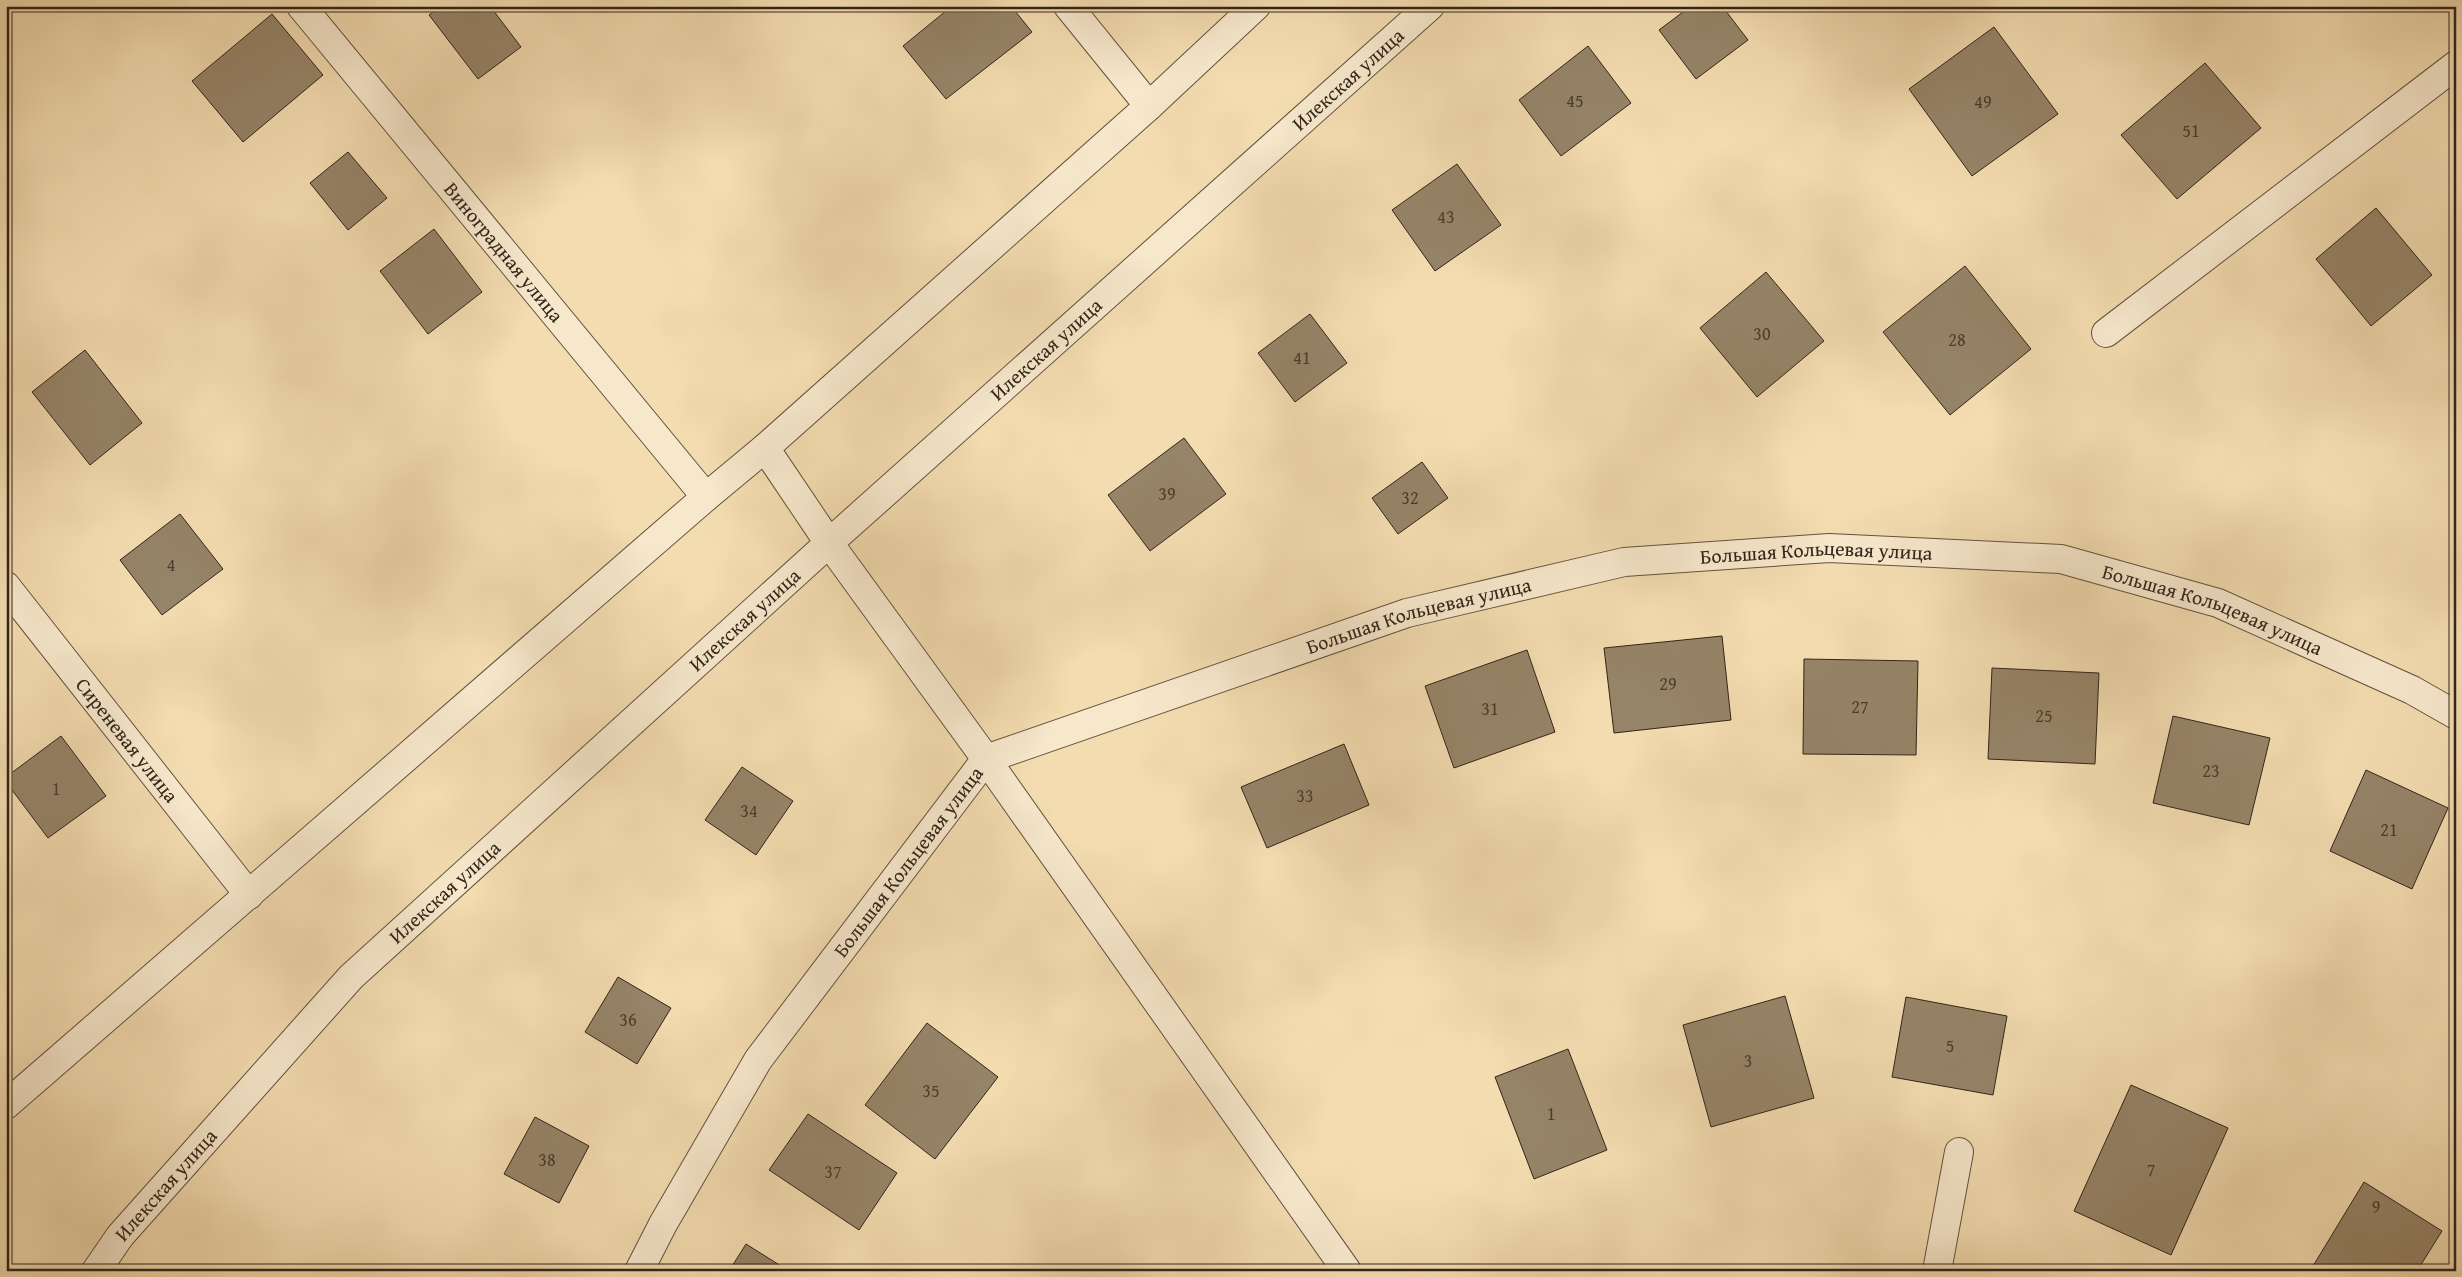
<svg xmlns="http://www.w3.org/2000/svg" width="2462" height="1277" font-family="'Gentium Book Plus',serif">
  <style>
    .building { fill: #968468; stroke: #322419 }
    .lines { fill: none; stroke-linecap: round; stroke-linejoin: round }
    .minor-casing { stroke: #62523f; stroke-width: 30 }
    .minor { stroke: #f7e8cc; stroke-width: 28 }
    .labels { text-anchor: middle; stroke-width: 4; stroke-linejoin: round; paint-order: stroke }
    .number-label { font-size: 18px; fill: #4b3c2d }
    .street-label { font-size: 20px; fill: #322419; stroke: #f7e8cc }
  </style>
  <rect width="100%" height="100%" fill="#f3dcb0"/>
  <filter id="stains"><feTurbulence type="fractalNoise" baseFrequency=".004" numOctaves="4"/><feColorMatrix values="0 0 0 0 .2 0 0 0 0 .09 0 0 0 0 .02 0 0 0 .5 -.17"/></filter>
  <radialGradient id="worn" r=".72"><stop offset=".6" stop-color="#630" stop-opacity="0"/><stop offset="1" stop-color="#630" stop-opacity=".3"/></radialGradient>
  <path class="building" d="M 441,6 L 490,6 L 521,47 L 478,79 L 429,15 Z
    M 952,6 L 1011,6 L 1032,32 L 946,99 L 903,46 Z
    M 1691,6 L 1722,6 L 1748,40 L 1696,79 L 1659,30 Z
    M 272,14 L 323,75 L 243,142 L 192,81 Z
    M 1994,27 L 2058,114 L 1972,176 L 1909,89 Z
    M 1588,46 L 1631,103 L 1561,156 L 1519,100 Z
    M 2205,63 L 2261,128 L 2177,199 L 2121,135 Z
    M 348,152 L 387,198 L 348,230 L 310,183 Z
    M 1457,164 L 1501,225 L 1435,271 L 1392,210 Z
    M 2376,208 L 2432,275 L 2371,326 L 2316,259 Z
    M 434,229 L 482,292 L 428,334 L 380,271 Z
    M 1965,266 L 2031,349 L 1950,415 L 1883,332 Z
    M 1766,272 L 1824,341 L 1757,397 L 1700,328 Z
    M 1310,314 L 1347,363 L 1295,402 L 1258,353 Z
    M 85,350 L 142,423 L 90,465 L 32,392 Z
    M 1184,438 L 1226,494 L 1150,551 L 1108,495 Z
    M 1422,462 L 1448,498 L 1398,534 L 1372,498 Z
    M 180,514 L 223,569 L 162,615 L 120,560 Z
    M 1722,636 L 1731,720 L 1614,733 L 1604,648 Z
    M 6,647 L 12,654 L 6,658 Z
    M 1527,650 L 1555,732 L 1454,768 L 1425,686 Z
    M 1804,659 L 1918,661 L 1916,755 L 1803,754 Z
    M 1992,668 L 2099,673 L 2095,764 L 1988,759 Z
    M 2173,716 L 2270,738 L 2249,825 L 2153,803 Z
    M 61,736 L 106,796 L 48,838 L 6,782 L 6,777 Z
    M 1344,744 L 1369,805 L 1267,848 L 1241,787 Z
    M 742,767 L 793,801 L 756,855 L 705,820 Z
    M 2366,770 L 2448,808 L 2412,889 L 2330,851 Z
    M 618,977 L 671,1008 L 637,1064 L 585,1032 Z
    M 1785,996 L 1814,1098 L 1711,1127 L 1683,1025 Z
    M 1906,997 L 2007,1016 L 1993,1095 L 1892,1077 Z
    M 927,1023 L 998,1077 L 935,1159 L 865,1105 Z
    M 1568,1049 L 1607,1150 L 1534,1179 L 1495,1077 Z
    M 2131,1085 L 2228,1128 L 2171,1255 L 2074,1211 Z
    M 808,1114 L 897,1173 L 859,1230 L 769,1170 Z
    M 535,1117 L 589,1146 L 559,1203 L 504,1174 Z
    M 2364,1182 L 2442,1231 L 2417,1271 L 2310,1271 Z
    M 746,1244 L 789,1271 L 729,1271 Z"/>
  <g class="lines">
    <defs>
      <g id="minor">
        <path id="s1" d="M 301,6 L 706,497"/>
        <path d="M 1068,6 L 1149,106"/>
        <path d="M 2106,333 L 2456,65"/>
        <path d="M 765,448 L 829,543 L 986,759 L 1347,1271"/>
        <path id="s2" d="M 6,586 L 249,895"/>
        <path d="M 6,1105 L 706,497 L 765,448 L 1149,106 L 1256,6"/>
        <path id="s3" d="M 96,1271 L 120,1236 L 351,977 L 829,543 L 1430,6"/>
        <path id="s4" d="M 639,1271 L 663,1224 L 758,1060 L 986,759 L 1407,613 L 1624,562 L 1829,548 L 2061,559 L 2218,603 L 2412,690 L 2456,715"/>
        <path d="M 1937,1271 L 1959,1152"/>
      </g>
    </defs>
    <use href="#minor" class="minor-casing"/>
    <use href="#minor" class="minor"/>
  </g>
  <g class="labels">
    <g class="number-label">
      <text x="1575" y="107">45</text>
      <text x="1983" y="108">49</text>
      <text x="2191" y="137">51</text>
      <text x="1446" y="223">43</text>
      <text x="1762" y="340">30</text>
      <text x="1957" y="346">28</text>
      <text x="1302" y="364">41</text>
      <text x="1167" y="500">39</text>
      <text x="1410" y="504">32</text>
      <text x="171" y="571">4</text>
      <text x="1668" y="690">29</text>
      <text x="1860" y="713">27</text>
      <text x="1490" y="715">31</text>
      <text x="2044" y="722">25</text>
      <text x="2211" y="777">23</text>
      <text x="56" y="795">1</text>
      <text x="1305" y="802">33</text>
      <text x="749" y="817">34</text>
      <text x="2389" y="836">21</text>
      <text x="628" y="1026">36</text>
      <text x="1950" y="1052">5</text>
      <text x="1748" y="1067">3</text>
      <text x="931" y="1097">35</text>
      <text x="1551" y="1120">1</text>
      <text x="547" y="1166">38</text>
      <text x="2151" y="1176">7</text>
      <text x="833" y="1178">37</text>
      <text x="2376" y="1213">9</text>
    </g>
    <g class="street-label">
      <text dy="7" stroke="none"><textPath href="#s3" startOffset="1731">Илекская улица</textPath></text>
      <text dy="7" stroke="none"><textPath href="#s1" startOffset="319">Виноградная улица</textPath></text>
      <text dy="7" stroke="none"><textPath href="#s3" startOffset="1326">Илекская улица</textPath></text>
      <text dy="7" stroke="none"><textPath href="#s4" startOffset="1481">Большая Кольцевая улица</textPath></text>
      <text dy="7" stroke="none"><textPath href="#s4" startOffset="1886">Большая Кольцевая улица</textPath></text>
      <text dy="7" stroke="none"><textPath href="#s4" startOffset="1076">Большая Кольцевая улица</textPath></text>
      <text dy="7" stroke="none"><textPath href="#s3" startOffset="921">Илекская улица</textPath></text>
      <text dy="7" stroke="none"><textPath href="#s2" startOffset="196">Сиреневая улица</textPath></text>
      <text dy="7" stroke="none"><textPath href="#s4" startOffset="491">Большая Кольцевая улица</textPath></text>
      <text dy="7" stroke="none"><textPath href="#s3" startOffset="516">Илекская улица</textPath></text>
      <text dy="7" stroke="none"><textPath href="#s3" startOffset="111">Илекская улица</textPath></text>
    </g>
  </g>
  <rect width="2462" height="1277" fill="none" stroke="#f3dcb0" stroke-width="25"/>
  <rect x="8" y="8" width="2447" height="1262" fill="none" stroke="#322419" stroke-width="2.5"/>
  <rect x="12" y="12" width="2437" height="1252" fill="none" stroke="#322419"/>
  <rect width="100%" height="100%" filter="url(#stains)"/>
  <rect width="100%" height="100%" fill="url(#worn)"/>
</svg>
